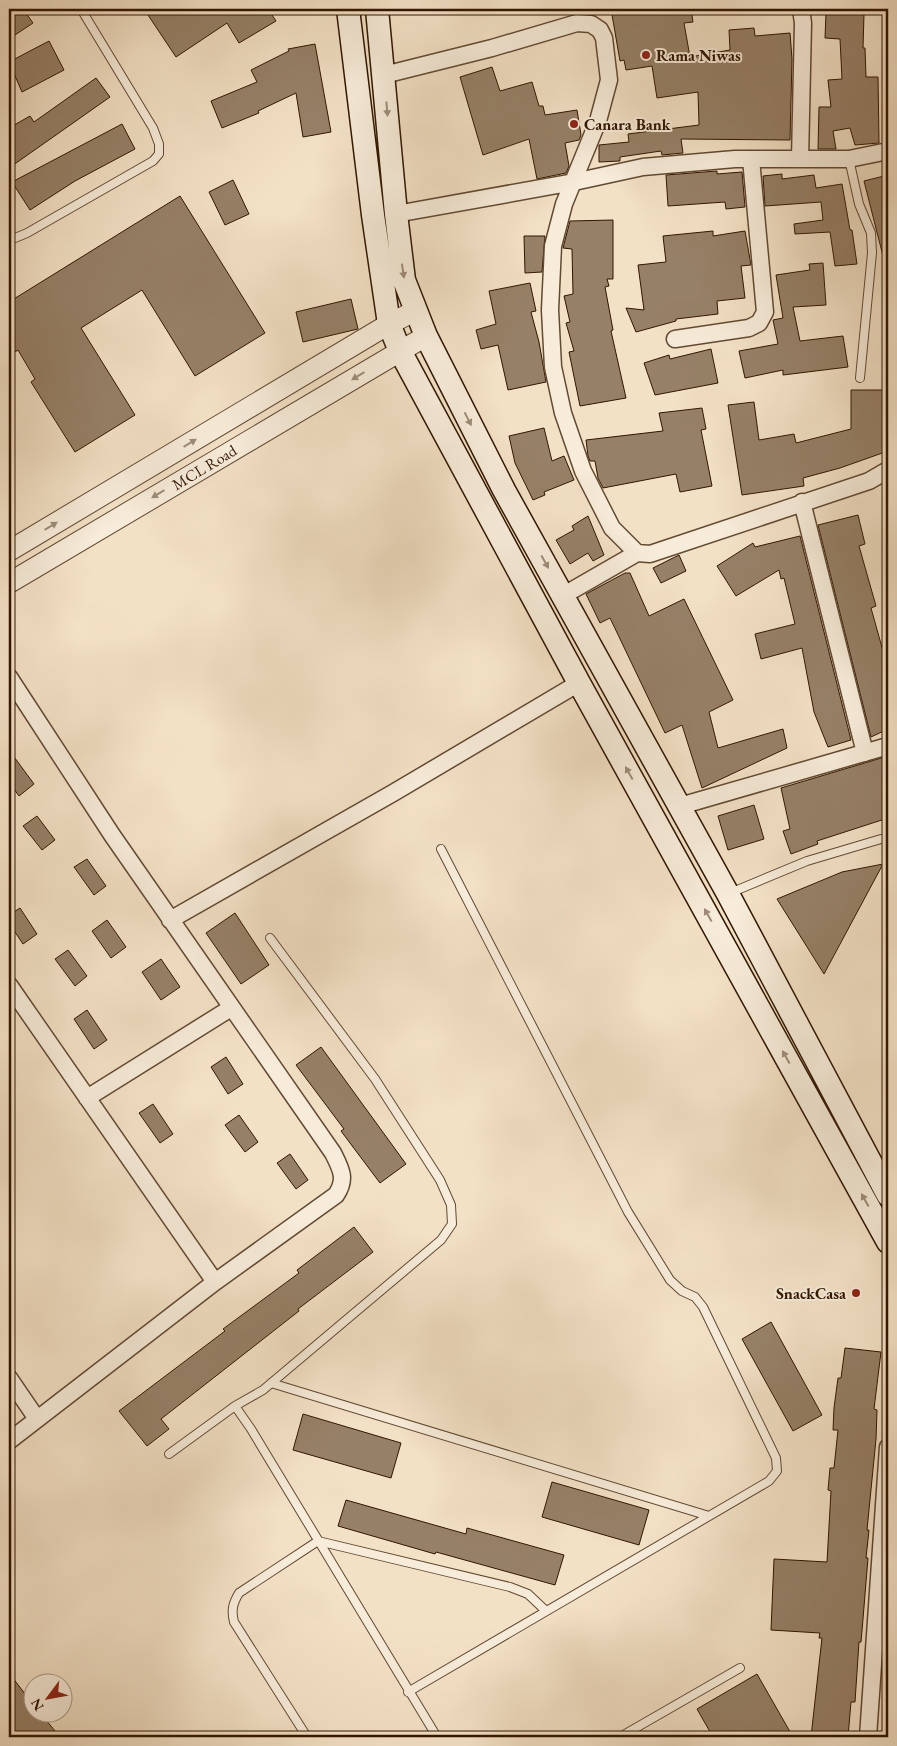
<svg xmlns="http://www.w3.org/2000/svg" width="897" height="1746" font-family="'EB Garamond',serif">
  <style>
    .building { fill: #968067; stroke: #311600 }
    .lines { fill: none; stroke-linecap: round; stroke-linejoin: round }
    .service-casing { stroke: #624932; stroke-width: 10 }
    .minor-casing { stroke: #624932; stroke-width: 19 }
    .tertiary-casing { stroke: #624932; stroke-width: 22 }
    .secondary-casing { stroke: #311600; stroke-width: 25 }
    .service { stroke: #f7ecda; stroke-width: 8 }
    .minor { stroke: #f7ecda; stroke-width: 16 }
    .tertiary { stroke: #f7ecda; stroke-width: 20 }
    .secondary { stroke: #f7ecda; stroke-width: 22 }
    .oneway { fill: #9e8c78 }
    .poi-dot { fill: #8f2418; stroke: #f7ecda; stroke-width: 2 }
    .labels { text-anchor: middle; stroke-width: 4; stroke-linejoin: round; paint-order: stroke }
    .poi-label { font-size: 16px; font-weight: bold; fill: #311600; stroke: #f7ecda; text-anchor: start }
    .street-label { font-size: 16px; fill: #311600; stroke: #f7ecda }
  </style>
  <rect width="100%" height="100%" fill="#f3e1c6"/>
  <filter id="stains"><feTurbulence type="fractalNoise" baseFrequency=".004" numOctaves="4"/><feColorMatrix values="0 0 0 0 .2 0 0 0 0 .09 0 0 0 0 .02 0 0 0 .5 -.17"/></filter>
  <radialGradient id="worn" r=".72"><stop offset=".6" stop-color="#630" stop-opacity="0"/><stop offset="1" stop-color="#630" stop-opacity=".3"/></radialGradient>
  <path class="building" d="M 9,9 L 23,9 L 33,23 L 9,39 Z
    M 144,9 L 268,9 L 276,21 L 239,43 L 227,23 L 176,57 Z
    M 611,9 L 691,9 L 693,22 L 684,23 L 690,57 L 730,50 L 729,30 L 754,28 L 755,36 L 790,33 L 792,59 L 790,140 L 681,139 L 683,153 L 662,155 L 661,151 L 620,157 L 620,161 L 599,162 L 599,145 L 629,142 L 628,134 L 699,125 L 698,92 L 657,98 L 652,66 L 626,70 L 624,60 L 620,61 Z
    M 826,13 L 864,14 L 863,48 L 865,48 L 866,77 L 878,77 L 879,143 L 855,145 L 850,128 L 833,131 L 836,149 L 818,149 L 819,107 L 831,107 L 828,80 L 842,79 L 840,39 L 825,38 Z
    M 49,41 L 64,70 L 22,92 L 9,62 Z
    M 315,44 L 331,132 L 303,137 L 296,93 L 258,111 L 259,113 L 222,128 L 211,101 L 257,82 L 251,70 L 289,51 L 288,49 Z
    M 492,67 L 500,91 L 532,82 L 539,106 L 543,106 L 545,115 L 577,110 L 581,135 L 579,140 L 565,143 L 569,166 L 566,173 L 537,179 L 529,139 L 483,155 L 460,77 Z
    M 96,78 L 110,97 L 9,168 L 9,128 L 30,116 L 34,122 Z
    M 122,124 L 135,149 L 75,181 L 30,210 L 12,182 Z
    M 717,171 L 717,174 L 742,172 L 745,207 L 726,209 L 725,202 L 668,206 L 666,175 Z
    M 782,174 L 782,179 L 814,175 L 816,188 L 842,184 L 850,230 L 852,230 L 857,264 L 835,266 L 830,232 L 795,234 L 794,224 L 823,220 L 821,202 L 765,206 L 763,176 Z
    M 888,175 L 888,259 L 884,260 L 864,181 Z
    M 233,180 L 249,214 L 225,225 L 209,192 Z
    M 180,196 L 265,333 L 195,376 L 142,290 L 81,328 L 135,415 L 75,452 L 31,382 L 35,379 L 18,350 L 9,356 L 9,302 Z
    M 613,220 L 613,279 L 607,279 L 609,286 L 605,287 L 613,330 L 611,331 L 626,398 L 580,406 L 569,352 L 574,351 L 566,323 L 570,322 L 564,296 L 573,294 L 572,249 L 563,248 L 570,221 Z
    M 713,231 L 713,236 L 745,231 L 751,265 L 741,266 L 745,298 L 717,301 L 718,314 L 676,319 L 676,321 L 636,332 L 626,308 L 644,310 L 638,265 L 666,262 L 663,236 Z
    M 524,236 L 545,236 L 542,272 L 525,273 Z
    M 823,263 L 826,305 L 793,307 L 800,341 L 843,336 L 848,367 L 783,375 L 783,370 L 745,378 L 739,351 L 778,344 L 773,320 L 783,318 L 776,275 L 810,270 L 809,264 Z
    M 530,283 L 536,311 L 531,312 L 539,342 L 546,382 L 508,390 L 498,345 L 481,349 L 476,330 L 496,324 L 489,291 Z
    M 351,299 L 358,329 L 303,342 L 296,312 Z
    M 711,349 L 718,383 L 655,395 L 644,363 L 669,355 L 670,359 Z
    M 851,390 L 886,390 L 888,451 L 840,468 L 803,478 L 804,486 L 742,495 L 728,405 L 754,402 L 759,440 L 794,434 L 796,443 L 851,429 Z
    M 702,408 L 706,429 L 701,430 L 712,486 L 680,492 L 676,474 L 603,488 L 598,478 L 595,461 L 590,461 L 588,456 L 586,440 L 663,431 L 659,413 Z
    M 544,428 L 552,461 L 564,456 L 574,480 L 544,492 L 545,495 L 533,500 L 515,463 L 509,436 Z
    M 858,515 L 865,544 L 859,546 L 876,606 L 871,608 L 888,669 L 888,729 L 871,737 L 818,525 Z
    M 588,516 L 604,555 L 593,561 L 588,553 L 570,564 L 556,540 L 574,530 L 572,526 Z
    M 800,536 L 851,740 L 828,747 L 814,712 L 802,648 L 761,659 L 755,634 L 795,624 L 784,578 L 781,579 L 779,570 L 736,596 L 717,566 L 753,543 L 755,547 Z
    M 679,555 L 686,571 L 661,583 L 653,568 Z
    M 625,573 L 630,573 L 649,616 L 684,599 L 733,700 L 709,712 L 718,748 L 783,729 L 787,748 L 702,788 L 682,725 L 665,733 L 610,618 L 600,623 L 586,594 Z
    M 9,750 L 34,784 L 19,796 L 9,782 Z
    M 888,756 L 888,818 L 817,841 L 818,844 L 791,854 L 783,831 L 790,829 L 781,788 Z
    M 754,805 L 764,839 L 728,850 L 718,816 Z
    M 37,816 L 55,840 L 42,850 L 23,826 Z
    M 87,859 L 106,886 L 94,895 L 74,867 Z
    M 883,864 L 824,974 L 777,899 L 842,872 Z
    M 20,908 L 37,934 L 23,944 L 9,923 L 9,915 Z
    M 235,913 L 269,965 L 241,984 L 206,933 Z
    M 107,920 L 126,947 L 111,958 L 92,931 Z
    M 68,950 L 87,976 L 75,986 L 55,959 Z
    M 161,959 L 180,987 L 161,1000 L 142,972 Z
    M 87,1010 L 107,1040 L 94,1049 L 74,1019 Z
    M 321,1047 L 406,1164 L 380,1183 L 341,1131 L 344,1129 L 296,1065 Z
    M 226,1057 L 243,1084 L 228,1094 L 211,1067 Z
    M 153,1104 L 173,1134 L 160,1143 L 139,1113 Z
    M 239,1115 L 258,1142 L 245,1152 L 225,1125 Z
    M 290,1154 L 308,1180 L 296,1189 L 277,1163 Z
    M 354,1227 L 373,1252 L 298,1309 L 299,1311 L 161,1419 L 169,1429 L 147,1446 L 119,1411 L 225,1331 L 223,1329 L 299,1273 L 297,1270 Z
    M 771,1322 L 822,1415 L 793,1431 L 742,1339 Z
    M 845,1348 L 881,1352 L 874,1409 L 877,1410 L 876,1439 L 867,1530 L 869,1530 L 866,1558 L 868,1558 L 863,1619 L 861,1642 L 859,1642 L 855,1702 L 851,1702 L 848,1737 L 811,1737 L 822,1638 L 819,1638 L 820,1633 L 771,1630 L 774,1559 L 827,1562 L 831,1491 L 828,1490 L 830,1468 L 834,1468 L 838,1430 L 833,1430 L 834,1408 L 838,1378 L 841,1378 Z
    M 303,1414 L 401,1443 L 391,1478 L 293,1450 Z
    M 552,1482 L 649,1510 L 639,1545 L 542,1517 Z
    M 346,1500 L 466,1534 L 467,1528 L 564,1555 L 555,1585 L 436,1552 L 435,1554 L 338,1526 Z
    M 9,1673 L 32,1703 L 32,1714 L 41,1714 L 60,1737 L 9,1737 Z
    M 757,1674 L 793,1737 L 713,1737 L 697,1709 Z"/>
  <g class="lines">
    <defs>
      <path id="service" d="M 849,159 L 859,204 L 871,233 L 872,253 L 860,378
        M 9,237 L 15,238 L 27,233 L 153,161 L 159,154 L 159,144 L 153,128 L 81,9
        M 730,893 L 807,861 L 881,839
        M 270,938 L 375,1079 L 440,1180 L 451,1205 L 452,1224 L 441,1240 L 263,1390 L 235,1406 L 251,1429 L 437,1737
        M 271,1383 L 709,1516
        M 169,1454 L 235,1406
        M 408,1692 L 769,1481 L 777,1471 L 776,1458 L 703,1307 L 695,1297 L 682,1291 L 670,1280 L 628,1212 L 441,849
        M 307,1737 L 234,1622 C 231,1610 233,1603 239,1593 L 318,1541 L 510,1587 L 528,1594 L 546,1611
        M 620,1737 L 740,1668"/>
      <path id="minor" d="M 384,75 L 492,48 L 577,23 L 591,24 L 600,30 L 604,38 L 609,80 L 598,121 L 564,204 L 553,246 L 550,310 L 553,367 L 563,413 L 583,471 L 612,528 L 637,553 L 650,554 L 869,481 L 888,470
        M 800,159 L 803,23 L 801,9
        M 396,214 L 574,182 L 643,167 L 735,159 L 849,159 L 888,151
        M 675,339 L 749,328 L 759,323 L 765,312 L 751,159
        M 802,502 L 865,753
        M 564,595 L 637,553
        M 9,677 L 112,835 L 333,1153 C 341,1169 347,1179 336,1195 L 215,1282 L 9,1441
        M 680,806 L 888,746
        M 170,920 L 393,793 L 579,683
        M 9,985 L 215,1282
        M 87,1098 L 231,1008
        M 9,1378 L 37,1419
        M 868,1737 L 888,1447"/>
      <path id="tertiary" d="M 9,551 L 389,324 L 415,311
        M 9,583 L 426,336"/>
      <path id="secondary" d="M 348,9 L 373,215 L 389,324 L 400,351 L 579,683 L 888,1242
        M 377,9 L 396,214 L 404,280 L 426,336 L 504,490 L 728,894 L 888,1195"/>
    </defs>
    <use href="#service" class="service-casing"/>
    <use href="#minor" class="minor-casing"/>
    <use href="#tertiary" class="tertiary-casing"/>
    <use href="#secondary" class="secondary-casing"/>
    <use href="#service" class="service"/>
    <use href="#minor" class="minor"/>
    <use href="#tertiary" class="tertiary"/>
    <use href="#secondary" class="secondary"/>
  </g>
  <defs><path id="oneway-solid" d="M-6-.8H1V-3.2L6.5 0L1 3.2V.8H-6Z" transform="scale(1.25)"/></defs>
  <g class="oneway">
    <use href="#oneway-solid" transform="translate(387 109) rotate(85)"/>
    <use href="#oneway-solid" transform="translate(403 271) rotate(82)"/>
    <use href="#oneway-solid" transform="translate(358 376) rotate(149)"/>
    <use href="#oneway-solid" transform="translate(468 419) rotate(63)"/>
    <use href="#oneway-solid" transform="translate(190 443) rotate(-31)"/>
    <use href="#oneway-solid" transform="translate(158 494) rotate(149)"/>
    <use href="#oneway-solid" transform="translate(51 526) rotate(-31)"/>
    <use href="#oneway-solid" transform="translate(545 562) rotate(61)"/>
    <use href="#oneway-solid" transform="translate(629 773) rotate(-119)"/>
    <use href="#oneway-solid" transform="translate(708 915) rotate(-119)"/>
    <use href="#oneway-solid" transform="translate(786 1057) rotate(-119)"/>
    <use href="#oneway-solid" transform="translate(865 1200) rotate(-119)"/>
  </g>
  <g class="poi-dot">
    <circle cx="646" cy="55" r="5"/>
    <circle cx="574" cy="124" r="5"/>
    <circle cx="856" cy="1293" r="5"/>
  </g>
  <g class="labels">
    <g class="poi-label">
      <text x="656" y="61">Rama Niwas</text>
      <text x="584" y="130">Canara Bank</text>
      <text x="846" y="1299" text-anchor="end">SnackCasa</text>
    </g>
    <g class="street-label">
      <text transform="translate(204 467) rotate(-31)" y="6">MCL Road</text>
    </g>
  </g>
  <rect width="897" height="1746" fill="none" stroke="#f3e1c6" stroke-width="30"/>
  <rect x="10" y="10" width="877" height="1726" fill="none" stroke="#311600" stroke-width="2.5"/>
  <rect x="15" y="15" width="867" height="1716" fill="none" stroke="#311600"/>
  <g transform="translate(48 1698) rotate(238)"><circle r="24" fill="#f7ecda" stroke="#a89683"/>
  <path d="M0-4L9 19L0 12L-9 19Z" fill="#8f2418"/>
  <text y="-8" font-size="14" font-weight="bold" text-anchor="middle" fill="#311600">N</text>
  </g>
  <rect width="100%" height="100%" filter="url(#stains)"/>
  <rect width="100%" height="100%" fill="url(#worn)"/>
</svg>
